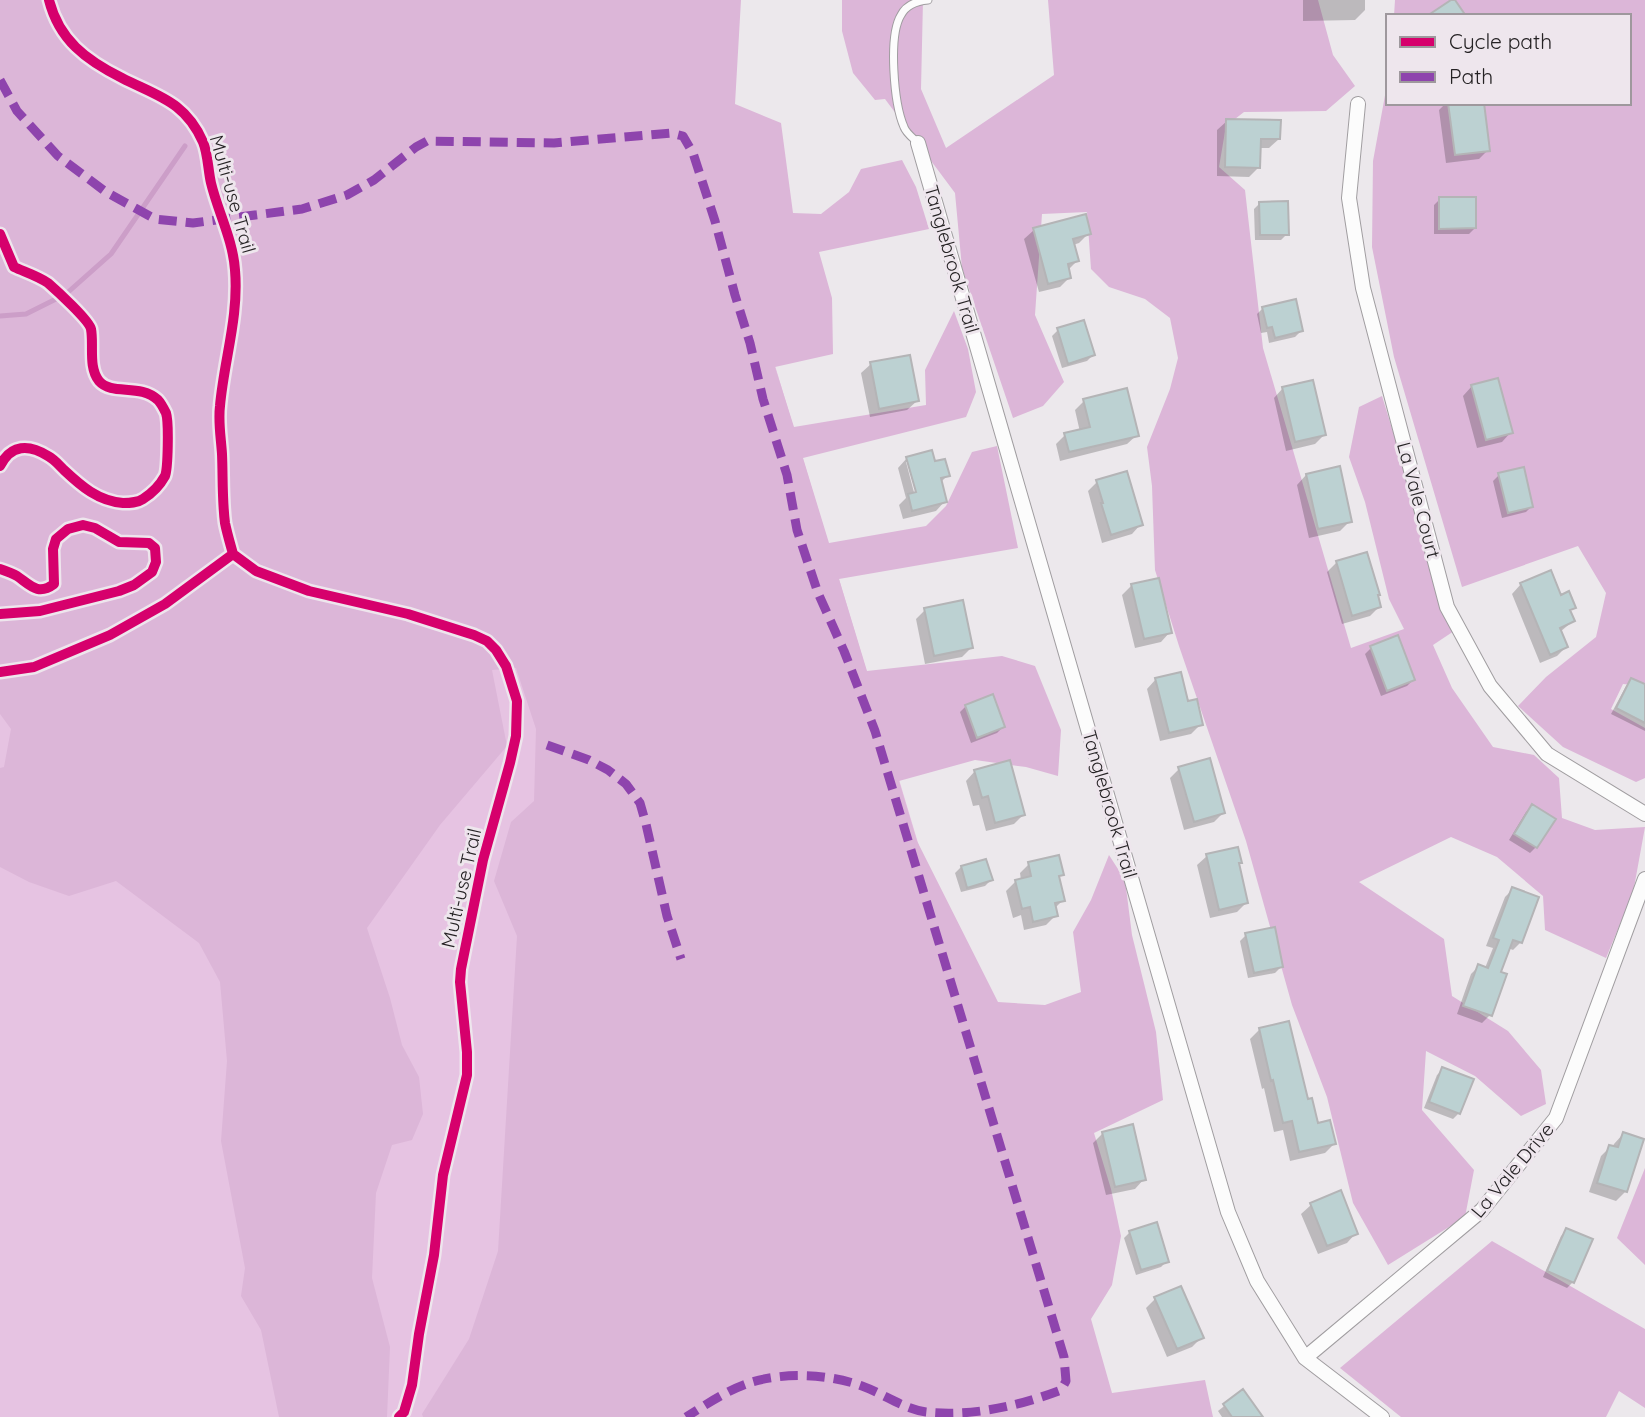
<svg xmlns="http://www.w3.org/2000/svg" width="1645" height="1417" font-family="Quicksand,sans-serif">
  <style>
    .green { fill: #e6c3e2 }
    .forest { fill: #dcb6d8 }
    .shadow { fill: #0003; fill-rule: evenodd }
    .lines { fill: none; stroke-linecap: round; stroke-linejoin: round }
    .stream { stroke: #cc9ec8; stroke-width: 5 }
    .building { fill: #bcd1d2; stroke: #b4b4b6; stroke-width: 2 }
    .service-casing { stroke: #a09da0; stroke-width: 9 }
    .minor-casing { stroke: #a09da0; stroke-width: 16 }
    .service { stroke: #fcfcfc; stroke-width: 7 }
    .minor { stroke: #fcfcfc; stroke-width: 14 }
    .quiet { stroke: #8e44ad; stroke-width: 9; stroke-dasharray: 18 9; stroke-linecap: butt }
    .cycleway-casing { stroke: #eee6ed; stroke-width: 15 }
    .cycleway { stroke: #d6006c; stroke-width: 10 }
    .labels { text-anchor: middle; stroke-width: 6; stroke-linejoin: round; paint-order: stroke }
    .street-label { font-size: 19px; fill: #252224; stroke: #eee6ed }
  </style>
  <rect width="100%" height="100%" fill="#ece8ec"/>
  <path class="green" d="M 0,0 L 703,125 L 1090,1417 L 0,1417 Z"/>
  <path class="forest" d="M 0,0 L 741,0 L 735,104 L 781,123 L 793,213 L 821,214 L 849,192 L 861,169 L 902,160 L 916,187 L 929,229 L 819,252 L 832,298 L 833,354 L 775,367 L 794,427 L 926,405 L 925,370 L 954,311 L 968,349 L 976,392 L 966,417 L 803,458 L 829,543 L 926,526 L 946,506 L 972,452 L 997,446 L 1018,548 L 839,579 L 867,671 L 1002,656 L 1035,666 L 1061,730 L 1058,776 L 1026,767 L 975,760 L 899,781 L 917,841 L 998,1002 L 1045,1005 L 1081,992 L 1073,932 L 1091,900 L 1109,855 L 1125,880 L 1132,935 L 1156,1032 L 1163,1100 L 1094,1133 L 1111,1189 L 1121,1236 L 1112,1285 L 1091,1319 L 1112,1393 L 1205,1380 L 1213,1417 L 423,1417 L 422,1414 L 469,1339 L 498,1251 L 517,936 L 494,881 L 511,822 L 534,801 L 536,729 L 516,668 L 492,670 L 507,746 L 440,825 L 367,928 L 390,998 L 402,1045 L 419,1077 L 423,1114 L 412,1140 L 392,1145 L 376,1193 L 372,1278 L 390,1347 L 387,1417 L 279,1417 L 261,1330 L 241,1296 L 245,1268 L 221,1141 L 227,1061 L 220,982 L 199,943 L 116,881 L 69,896 L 29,882 L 0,867 L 0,768 L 4,767 L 11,729 L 0,714 Z
    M 842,0 L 923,0 L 921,89 L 946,148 L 1054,75 L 1048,0 L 1318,0 L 1333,55 L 1355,86 L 1326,111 L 1244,112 L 1226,126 L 1219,167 L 1245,190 L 1263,348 L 1351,648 L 1404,629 L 1389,599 L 1365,502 L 1349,457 L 1359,407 L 1382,396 L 1454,631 L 1433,645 L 1452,688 L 1493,747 L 1534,755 L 1559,778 L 1562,818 L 1595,830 L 1645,827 L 1633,893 L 1606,958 L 1545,930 L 1543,896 L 1497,857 L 1451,837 L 1359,882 L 1444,939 L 1452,996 L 1508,1031 L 1541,1070 L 1546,1104 L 1521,1116 L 1475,1076 L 1426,1051 L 1422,1110 L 1474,1170 L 1465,1217 L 1388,1265 L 1353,1203 L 1327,1097 L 1292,1005 L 1246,841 L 1179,646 L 1155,570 L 1152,486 L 1147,447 L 1170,389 L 1178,358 L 1170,318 L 1145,299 L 1109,287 L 1091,269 L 1087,212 L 1042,214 L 1035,315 L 1064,382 L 1043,406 L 1013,418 L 962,268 L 955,193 L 885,99 L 875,100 L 853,73 L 842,31 Z
    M 1395,0 L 1645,0 L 1645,686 L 1623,684 L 1611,709 L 1645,728 L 1645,778 L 1636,782 L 1563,747 L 1518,706 L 1546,677 L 1596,637 L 1606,593 L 1578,546 L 1462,587 L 1394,357 L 1372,247 L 1373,161 L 1388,79 L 1388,103 L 1629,103 L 1629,16 L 1394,16 Z
    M 1645,1168 L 1645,1265 L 1617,1238 Z
    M 1492,1241 L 1645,1329 L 1645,1408 L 1619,1391 L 1606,1417 L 1401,1417 L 1340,1368 Z"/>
  <path class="shadow" d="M 1303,0 L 1365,0 L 1365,10 L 1355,20 L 1303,21 Z
    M 1446,103 L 1482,103 L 1488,150 L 1479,159 L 1446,163 L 1439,110 Z
    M 1227,121 L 1279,139 L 1269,148 L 1259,148 L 1259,167 L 1249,177 L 1217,176 L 1217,130 Z
    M 1440,199 L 1475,228 L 1469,234 L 1434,234 L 1434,205 Z
    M 1260,203 L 1287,234 L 1281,240 L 1255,240 L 1254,209 Z
    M 1034,230 L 1089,233 L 1079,243 L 1073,245 L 1077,261 L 1068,270 L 1070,277 L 1060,287 L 1039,292 L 1024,239 Z
    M 1263,308 L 1301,331 L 1295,337 L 1269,343 L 1267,332 L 1261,333 L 1257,314 Z
    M 1058,330 L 1093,355 L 1087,361 L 1062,368 L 1052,336 Z
    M 871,364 L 917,401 L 907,410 L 870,417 L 861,373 Z
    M 1472,386 L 1511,432 L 1502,442 L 1477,448 L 1463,396 Z
    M 1283,388 L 1324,435 L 1315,444 L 1286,451 L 1274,398 Z
    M 1084,401 L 1137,435 L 1127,444 L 1060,461 L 1056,444 L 1065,435 L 1080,432 L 1075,410 Z
    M 907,458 L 934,463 L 948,475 L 940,483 L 945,501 L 936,511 L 903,519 L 899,505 L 906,498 L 898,468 ZM 906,462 L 910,462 L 920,500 L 916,500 Z
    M 1306,475 L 1350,521 L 1340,531 L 1309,538 L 1297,485 Z
    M 1499,475 L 1532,506 L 1526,512 L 1502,518 L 1493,481 Z
    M 1097,482 L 1141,524 L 1132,534 L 1102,543 L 1088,491 Z
    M 1337,562 L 1379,607 L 1370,616 L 1342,624 L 1327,572 Z
    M 1158,580 L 1170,632 L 1161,642 L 1135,648 L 1122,595 L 1131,586 Z
    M 1521,584 L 1560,597 L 1574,608 L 1569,612 L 1573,621 L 1560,632 L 1566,647 L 1557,656 L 1540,663 L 1512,594 Z
    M 925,610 L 972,647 L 962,657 L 925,664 L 916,619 Z
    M 1371,648 L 1413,680 L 1407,686 L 1381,696 L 1365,654 Z
    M 1156,679 L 1187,703 L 1201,724 L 1191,734 L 1160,741 L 1147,689 Z
    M 1632,680 L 1645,686 L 1645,731 L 1611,714 L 1626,686 Z
    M 966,706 L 1003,727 L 997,733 L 971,743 L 960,712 Z
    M 1179,769 L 1223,813 L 1214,822 L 1184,830 L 1170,778 Z
    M 975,771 L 1023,815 L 1014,824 L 986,831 L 979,805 L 973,806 L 966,781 Z
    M 1532,806 L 1553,819 L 1536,847 L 1530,853 L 1509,840 L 1526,812 Z
    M 1207,856 L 1237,865 L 1247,902 L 1237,912 L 1210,918 L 1197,865 Z
    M 1029,864 L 1062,874 L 1058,879 L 1063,900 L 1054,909 L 1056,915 L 1046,925 L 1024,930 L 1021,915 L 1013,918 L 1006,891 L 1016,881 L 1021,880 L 1020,873 Z
    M 961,867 L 991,880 L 985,886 L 961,892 L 955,873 Z
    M 1513,889 L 1521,942 L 1513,950 L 1508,948 L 1499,973 L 1490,1015 L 1482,1023 L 1457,1014 L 1471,974 L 1479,966 L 1485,968 L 1493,948 L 1486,946 L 1505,897 Z
    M 1246,935 L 1281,967 L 1275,973 L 1248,978 L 1240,941 Z
    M 1260,1029 L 1306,1101 L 1317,1125 L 1334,1144 L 1325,1153 L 1290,1161 L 1283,1130 L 1274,1132 L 1264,1088 L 1262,1089 L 1250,1039 Z
    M 1443,1069 L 1459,1113 L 1453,1119 L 1424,1108 L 1437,1075 Z
    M 1102,1134 L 1144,1179 L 1135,1189 L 1106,1195 L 1093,1143 Z
    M 1623,1134 L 1642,1140 L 1625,1192 L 1616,1201 L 1589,1192 L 1601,1156 L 1610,1147 L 1612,1148 L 1614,1144 Z
    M 1340,1193 L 1356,1233 L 1347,1243 L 1318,1254 L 1301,1214 L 1311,1205 Z
    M 1567,1230 L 1573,1282 L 1567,1288 L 1543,1277 L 1561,1236 Z
    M 1130,1232 L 1167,1261 L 1161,1267 L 1136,1275 L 1124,1238 Z
    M 1155,1299 L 1202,1337 L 1192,1347 L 1167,1357 L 1146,1308 Z
    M 1243,1391 L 1254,1417 L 1222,1417 L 1218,1411 Z"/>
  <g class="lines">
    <path class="stream" d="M 0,316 L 26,314 L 66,294 L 111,254 L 185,146"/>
  </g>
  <path class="building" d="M 1451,0 L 1455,0 L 1466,16 L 1427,16 Z
    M 1448,103 L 1484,103 L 1490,151 L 1455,155 Z
    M 1226,119 L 1281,120 L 1280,139 L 1261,139 L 1260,168 L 1225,167 Z
    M 1439,197 L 1476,197 L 1476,228 L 1439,229 Z
    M 1288,201 L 1289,235 L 1260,235 L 1259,202 Z
    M 1086,214 L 1091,234 L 1073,239 L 1079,261 L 1068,264 L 1071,278 L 1048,284 L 1033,228 Z
    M 1296,299 L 1303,331 L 1275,338 L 1272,327 L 1267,328 L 1262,307 Z
    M 1084,320 L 1095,355 L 1068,364 L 1057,328 Z
    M 910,355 L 919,401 L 879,409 L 870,362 Z
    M 1498,378 L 1513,433 L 1486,440 L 1471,385 Z
    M 1313,380 L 1326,435 L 1295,442 L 1282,387 Z
    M 1127,388 L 1139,436 L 1069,452 L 1064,433 L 1090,427 L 1083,399 Z
    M 932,450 L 935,461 L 945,459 L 950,476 L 941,478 L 947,502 L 912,511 L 908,494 L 916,492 L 906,457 Z
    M 1340,466 L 1352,522 L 1318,529 L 1306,474 Z
    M 1524,467 L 1533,507 L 1508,513 L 1498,473 Z
    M 1127,471 L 1143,525 L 1111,535 L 1101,503 L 1103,503 L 1096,480 Z
    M 1367,552 L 1380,595 L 1378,595 L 1381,607 L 1352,616 L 1336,561 Z
    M 1551,570 L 1561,595 L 1569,591 L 1576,608 L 1570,610 L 1575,621 L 1560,628 L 1568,647 L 1550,655 L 1520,583 Z
    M 1159,578 L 1172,633 L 1144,639 L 1131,584 Z
    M 963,600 L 973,648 L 934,656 L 924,608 Z
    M 1398,635 L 1415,680 L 1387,691 L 1370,646 Z
    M 1181,672 L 1188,701 L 1197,699 L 1203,725 L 1169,733 L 1155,678 Z
    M 1631,678 L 1645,684 L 1645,723 L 1616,708 Z
    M 993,694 L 1005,727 L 977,738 L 965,705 Z
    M 1210,758 L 1225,813 L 1194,822 L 1178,767 Z
    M 1010,760 L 1025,815 L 995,823 L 988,796 L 982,798 L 974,770 Z
    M 1532,804 L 1556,819 L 1537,848 L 1514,834 Z
    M 1238,847 L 1242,863 L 1239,863 L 1248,903 L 1219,910 L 1206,854 Z
    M 1059,855 L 1064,875 L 1059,876 L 1065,901 L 1055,903 L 1058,916 L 1033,922 L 1030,907 L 1022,909 L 1015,880 L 1031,876 L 1028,862 Z
    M 986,859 L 993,880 L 967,888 L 961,866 Z
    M 1512,887 L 1539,897 L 1522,943 L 1513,940 L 1501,972 L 1507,974 L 1492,1016 L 1463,1006 L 1478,964 L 1488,968 L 1499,940 L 1493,938 Z
    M 1275,927 L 1283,967 L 1254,973 L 1245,933 Z
    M 1289,1021 L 1308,1099 L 1312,1098 L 1318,1123 L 1330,1120 L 1336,1144 L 1299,1152 L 1292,1121 L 1283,1123 L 1273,1080 L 1271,1081 L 1259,1028 Z
    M 1442,1067 L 1474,1079 L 1460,1114 L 1429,1102 Z
    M 1133,1124 L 1146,1180 L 1115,1187 L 1102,1132 Z
    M 1623,1132 L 1644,1139 L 1627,1192 L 1597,1183 L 1609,1145 L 1618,1147 Z
    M 1341,1190 L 1358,1234 L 1327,1246 L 1310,1203 Z
    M 1157,1222 L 1169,1262 L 1141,1270 L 1129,1231 Z
    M 1566,1228 L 1593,1239 L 1574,1283 L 1547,1271 Z
    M 1181,1286 L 1204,1338 L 1177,1349 L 1154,1297 Z
    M 1243,1389 L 1263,1417 L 1232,1417 L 1223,1404 Z"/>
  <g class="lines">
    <defs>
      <path id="service" d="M 918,143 C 913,138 906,133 904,127 C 894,104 888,36 901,15 C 906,5 918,1 928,0"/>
      <path id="minor" d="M 1358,104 L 1349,198 L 1363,288 L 1447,607 L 1490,686 L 1547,754 L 1645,814
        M 918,143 L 1228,1212 L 1257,1281 L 1305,1358 L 1382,1417
        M 1305,1358 L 1482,1210 L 1556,1118 L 1645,879"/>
    </defs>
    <use href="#service" class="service-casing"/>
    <use href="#minor" class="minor-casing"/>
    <use href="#service" class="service"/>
    <use href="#minor" class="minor"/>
    <path class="quiet" d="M 0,80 L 17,111 L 58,156 L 106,192 L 155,219 L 193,223 L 302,209 L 347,195 L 374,180 L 416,147 L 427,141 L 554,143 L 671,133 L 683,136 L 693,153 L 715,221 L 735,295 L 750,343 L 763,399 L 787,475 L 797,530 L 818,593 L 844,651 L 875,731 L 1064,1357 L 1066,1381 L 1061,1390 C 1019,1406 971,1417 926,1412 C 904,1409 884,1394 862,1386 C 829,1374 786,1372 752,1382 C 729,1389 707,1404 686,1417
      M 547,745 L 589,760 L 608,770 L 626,784 L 640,803 L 646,824 L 667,916 L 681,959"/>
    <defs>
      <path id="cycleway" d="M 49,0 C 59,40 86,60 122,78 C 157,96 185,101 203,142 C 208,154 208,170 211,183 C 218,212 233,240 235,270 C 239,317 224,360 220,406 C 218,422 221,438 222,454 C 223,476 222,500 225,523 C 227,533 230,543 233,554 L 256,571 L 309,591 L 408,614 L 474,635 L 487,641 L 496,650 L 506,666 L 517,701 L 516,736 L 510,763 L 483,860 L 461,969 L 460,982 L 467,1052 L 467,1075 L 443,1175 L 434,1255 L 419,1334 L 412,1385 L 404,1412 L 399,1417
        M 0,234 L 14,267 C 25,272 38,276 48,283 C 56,290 89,320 91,329 C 94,345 88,367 99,381 C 112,396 140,383 158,400 C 161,403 164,409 166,413 C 169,422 168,469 165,476 C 160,485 151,494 143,499 C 137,503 130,503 123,503 C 98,501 81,486 64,470 C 59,465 54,459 48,456 C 29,444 11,444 0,466
        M 0,569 C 6,571 12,573 17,576 C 30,585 38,596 54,584 L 53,549 L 56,539 L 68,529 L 83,525 L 95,528 L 119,542 L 149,543 L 155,548 L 156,562 L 152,572 L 134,585 L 119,591 L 40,611 L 0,614
        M 0,672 L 34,667 L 110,635 L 165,604 L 233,554"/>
    </defs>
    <use href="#cycleway" class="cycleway-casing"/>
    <use href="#cycleway" class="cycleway"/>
  </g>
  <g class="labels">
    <g class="street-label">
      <text transform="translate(233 194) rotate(74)" y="7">Multi-use Trail</text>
      <text transform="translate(952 259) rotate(74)" y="7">Tanglebrook Trail</text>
      <text transform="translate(1419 500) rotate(75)" y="7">La Vale Court</text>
      <text transform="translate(1110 804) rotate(74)" y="7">Tanglebrook Trail</text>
      <text transform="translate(461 888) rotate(-77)" y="7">Multi-use Trail</text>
      <text transform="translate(1512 1170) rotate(-50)" y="7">La Vale Drive</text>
    </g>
  </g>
  <rect x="1386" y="14" width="245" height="91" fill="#eee6ed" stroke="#9e989d" stroke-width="2"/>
  <rect x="1400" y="37" width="35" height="10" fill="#d6006c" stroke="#9e989d" stroke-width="2"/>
  <text x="1449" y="49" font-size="21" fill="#252224">Cycle path</text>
  <rect x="1400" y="72" width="35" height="10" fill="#8e44ad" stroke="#9e989d" stroke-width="2"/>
  <text x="1449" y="84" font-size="21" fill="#252224">Path</text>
</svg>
